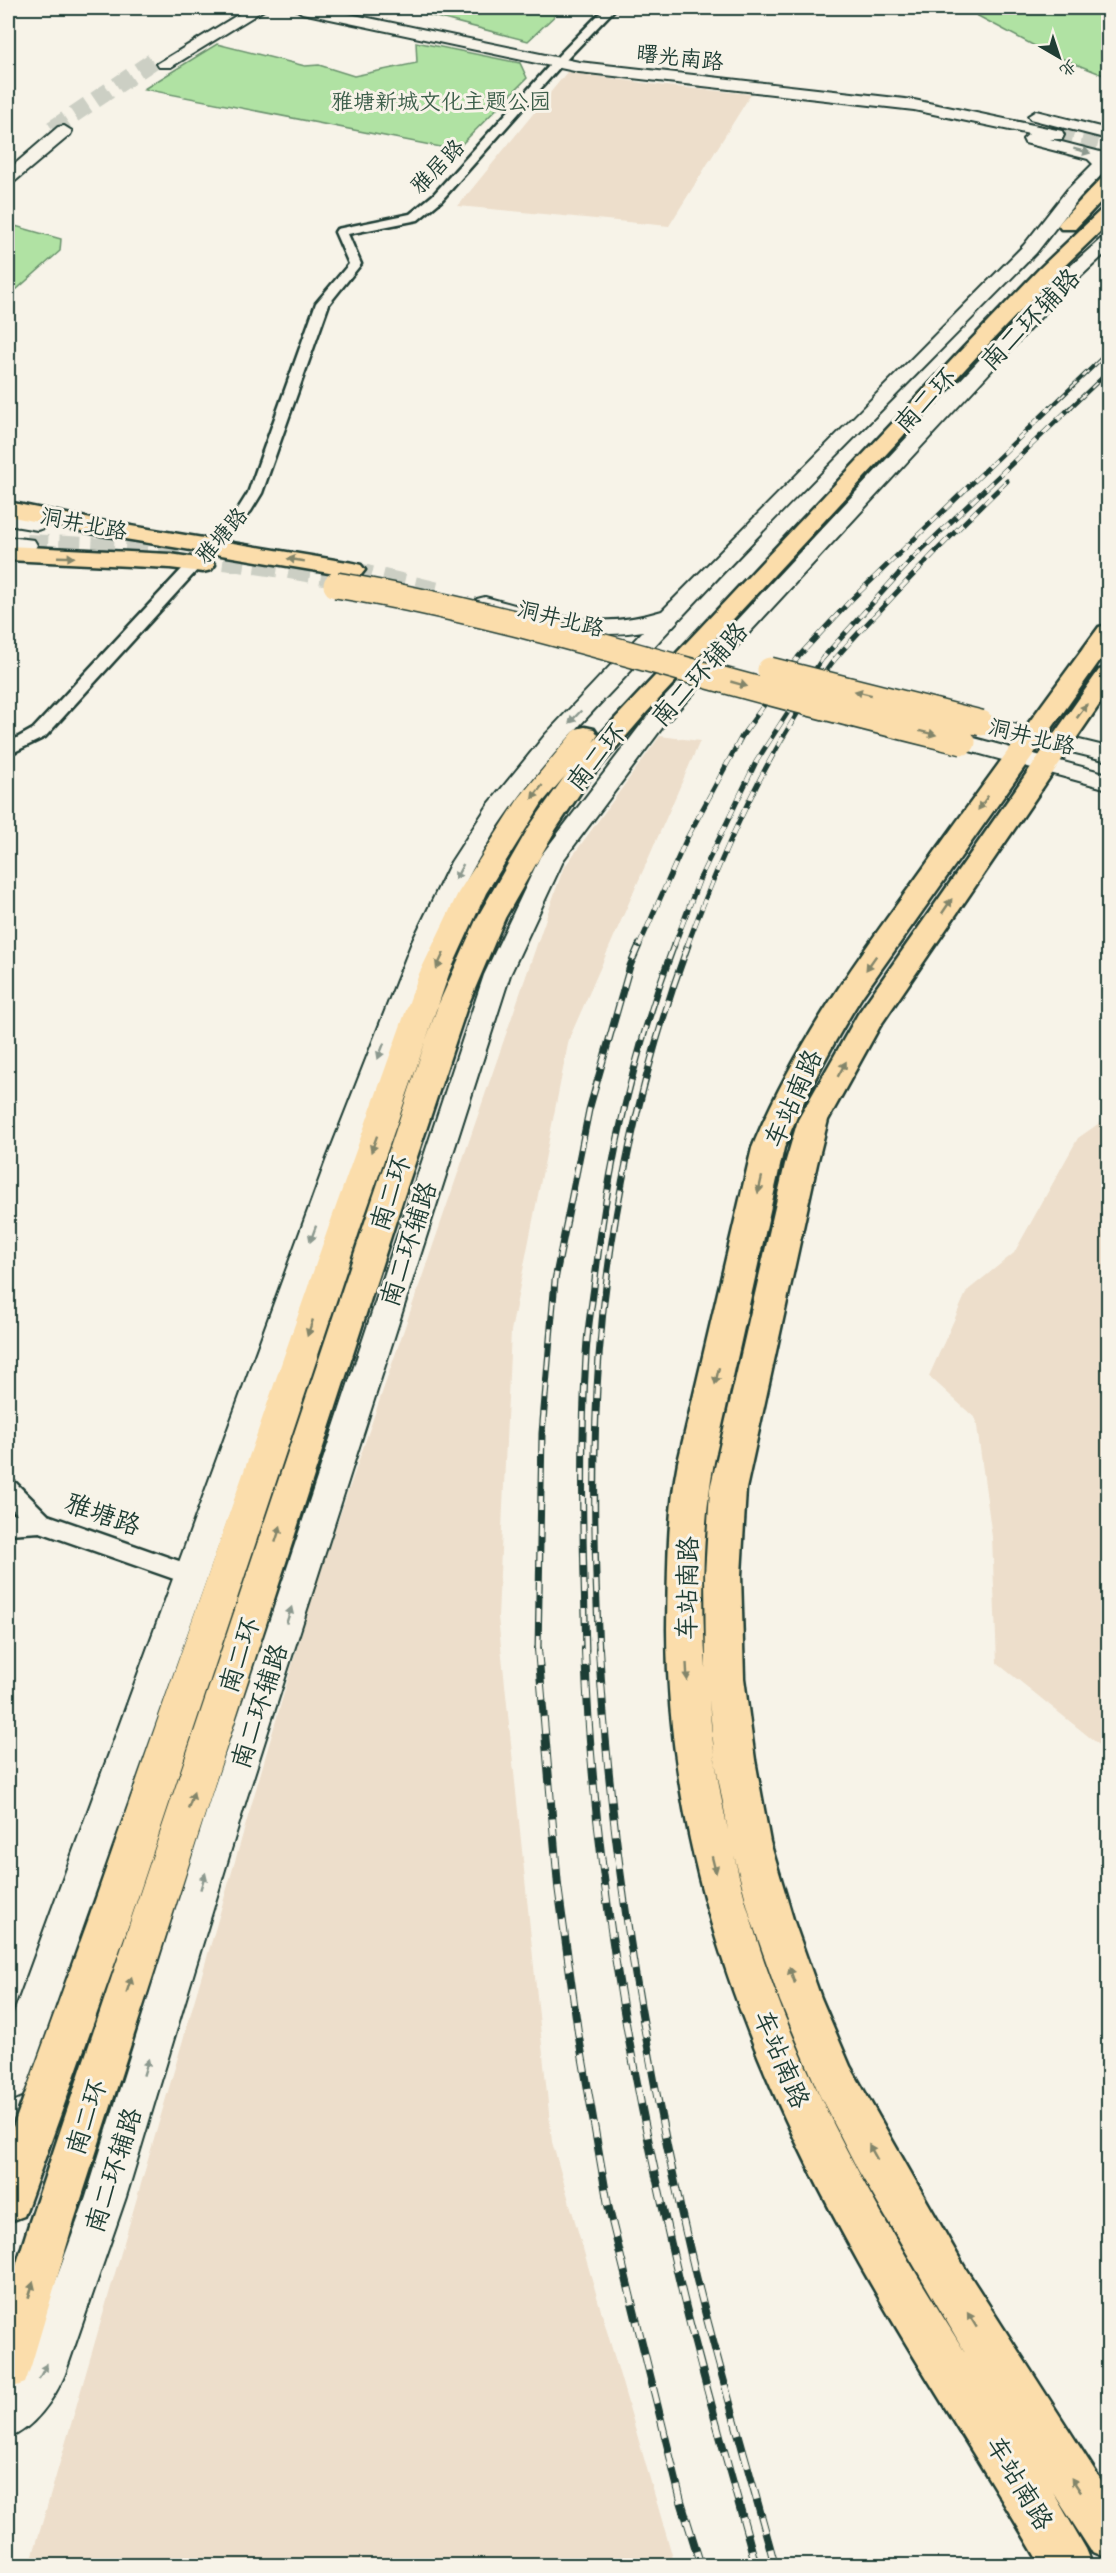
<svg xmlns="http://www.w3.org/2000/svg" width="1116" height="2573" font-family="Caveat,'LXGW WenKai TC',sans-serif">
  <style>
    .built { fill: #eddecb }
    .green { fill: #b0e2a3; stroke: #68906c; stroke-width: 1.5 }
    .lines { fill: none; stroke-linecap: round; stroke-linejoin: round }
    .secondary-tunnel-far1 { stroke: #cccfc4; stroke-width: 17; stroke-dasharray: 17 9; stroke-linecap: butt }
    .secondary-tunnel { stroke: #cccfc4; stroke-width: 22; stroke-dasharray: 22 11; stroke-linecap: butt }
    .street-casing { stroke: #1f3d34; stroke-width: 5 }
    .secondary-casing { stroke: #1f3d34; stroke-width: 4 }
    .primary-casing { stroke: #1f3d34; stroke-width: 5 }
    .highway-casing { stroke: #1f3d34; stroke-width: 5 }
    .street { fill: #f7f3e8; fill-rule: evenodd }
    .secondary { fill: #f7f3e8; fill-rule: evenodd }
    .primary { fill: #fbddab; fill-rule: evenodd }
    .highway { fill: #fbddab; fill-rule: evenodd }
    .rail-far3-casing { stroke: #1f3d34; stroke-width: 4 }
    .rail-far2-casing { stroke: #1f3d34; stroke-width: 5 }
    .rail-far1-casing { stroke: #1f3d34; stroke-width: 7 }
    .rail-casing { stroke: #1f3d34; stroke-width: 8 }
    .rail-far3 { stroke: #f7f3e8; stroke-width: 2; stroke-dasharray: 8; stroke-linecap: butt }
    .rail-far2 { stroke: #f7f3e8; stroke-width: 4; stroke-dasharray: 10; stroke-linecap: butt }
    .rail-far1 { stroke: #f7f3e8; stroke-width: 4.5; stroke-dasharray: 14; stroke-linecap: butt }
    .rail { stroke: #f7f3e8; stroke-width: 6; stroke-dasharray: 17; stroke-linecap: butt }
    .primary-bridge-casing { stroke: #1f3d34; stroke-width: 28; stroke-linecap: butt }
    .primary-bridge { stroke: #fbddab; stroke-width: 25 }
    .oneway { fill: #8b988e }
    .oneway2 { fill: #82856a }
    .labels { text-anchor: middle; stroke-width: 6; stroke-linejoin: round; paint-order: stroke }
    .far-street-label { font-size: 22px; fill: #1f3d34; stroke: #f7f3e8 }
    .far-park-label { font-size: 22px; fill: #3c5e4a; stroke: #f7f3e8 }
    .street-label { font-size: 26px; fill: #1f3d34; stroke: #f7f3e8 }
  </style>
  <rect width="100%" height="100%" fill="#f7f3e8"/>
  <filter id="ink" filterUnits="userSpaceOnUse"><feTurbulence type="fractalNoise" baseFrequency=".0167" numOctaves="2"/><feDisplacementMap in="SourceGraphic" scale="12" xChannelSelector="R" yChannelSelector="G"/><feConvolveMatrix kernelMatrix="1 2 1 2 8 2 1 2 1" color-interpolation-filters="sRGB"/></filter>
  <g filter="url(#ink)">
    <path class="built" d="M 567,72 L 666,86 L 751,94 L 669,226 L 458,206 Z
      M 660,736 L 700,741 L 569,1039 L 511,1331 L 498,1617 L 552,2142 L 675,2565 L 30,2565 L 314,1590 L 563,869 Z
      M 1108,1117 L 1108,1752 L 997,1663 L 992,1537 L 976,1419 L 929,1376 L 967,1291 L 1014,1253 L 1078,1138 Z"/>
    <path class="green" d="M 402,8 L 563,8 L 528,41 Z
      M 963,8 L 1108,8 L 1108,77 L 1048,53 Z
      M 416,42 L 520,63 L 527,78 L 456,150 L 144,89 L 217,44 L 305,66 L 319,65 L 354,76 L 417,63 Z
      M 8,224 L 61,239 L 60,251 L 17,289 L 8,293 Z"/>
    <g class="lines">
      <path class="secondary-tunnel-far1" d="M 52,129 L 153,61
        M 1056,135 L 1108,148"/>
      <path class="secondary-tunnel" d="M 26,545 C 142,550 256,558 369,583
        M 350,572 L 438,593"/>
      <defs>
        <path id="street" d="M 605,8 L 616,8 L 566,60 L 441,201 L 418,220 L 348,234 L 361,264 L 329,304 L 262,493 L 251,511 L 45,737 L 8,755 L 8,743 L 33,729 L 238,509 L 248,493 L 316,303 L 349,264 L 335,232 L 337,229 L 410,214 L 433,195 L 558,56 Z
          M 8,1481 L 16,1483 L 48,1515 L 199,1568 L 203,1575 L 199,1582 L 191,1585 L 40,1532 L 8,1534 L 8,1514 L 17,1514 L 8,1504 Z"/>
        <path id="secondary" d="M 249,8 L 267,8 L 171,67 L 159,67 L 157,64 Z
          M 294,8 L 321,8 L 579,62 L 914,100 L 1062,131 L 1064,135 L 1062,139 L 1050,139 L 1108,154 L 1108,168 L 1079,198 L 1036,253 C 911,381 782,508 660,640 C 602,703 538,763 492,836 C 443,914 413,1002 381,1088 L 28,2082 L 22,2096 L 8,2102 L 8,2029 L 326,1161 L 412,942 L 451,862 L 488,805 L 546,734 L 643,631 C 586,641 533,623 477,609 L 474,604 L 477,599 L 485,597 C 550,614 595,632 662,611 L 1024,245 L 1067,190 L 1093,164 L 1088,159 L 1025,143 L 1023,139 L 1029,134 L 914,110 L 579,72 L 302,13 Z
          M 1036,111 L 1108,129 L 1108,139 L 1030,119 L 1028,116 Z
          M 64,126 L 72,131 L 70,135 L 14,182 L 8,183 L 8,170 L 58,127 Z
          M 1108,237 L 1108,251 L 1063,293 L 665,724 L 564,859 L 510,975 L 246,1800 L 126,2197 L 65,2374 C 55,2398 33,2430 8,2438 L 8,2384 L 27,2361 L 86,2197 L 210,1800 L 484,975 L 540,857 L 649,714 L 1049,285 L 1102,238 Z
          M 8,513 L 44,520 L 48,524 L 44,528 L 37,530 L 8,525 Z
          M 8,537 L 34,540 L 37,545 L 34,550 L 26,551 L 8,549 Z
          M 981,716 L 1108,747 L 1108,761 L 973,728 L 969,723 L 973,718 Z
          M 963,735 L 1108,774 L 1108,789 L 955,747 L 951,742 L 955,737 Z"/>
        <path id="primary" d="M 8,502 L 101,521 L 353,563 L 361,565 L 365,570 L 361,575 L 353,577 L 101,535 L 8,516 Z
          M 8,546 L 170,554 L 211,560 L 215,565 L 211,570 L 203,572 L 170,568 L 8,560 Z
          M 1108,625 L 1108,649 L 863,995 C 832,1044 805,1094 784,1148 L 714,1462 C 702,1525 701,1604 706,1668 L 705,1575 L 710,1489 L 785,1164 L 798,1120 L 858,1014 L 1099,670 L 1108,668 L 1108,692 L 880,1026 L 828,1120 L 817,1164 L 746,1489 L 741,1575 L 744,1678 L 755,1760 L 770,1842 L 793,1919 L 821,1998 L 850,2066 L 965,2268 L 1108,2491 L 1108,2558 L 1091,2551 L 1053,2492 L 1086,2549 L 1093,2566 L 1041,2566 C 976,2453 903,2346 842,2232 C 741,2046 667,1842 667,1629 C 668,1573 667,1517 678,1462 L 752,1148 C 793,1048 854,963 917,877 C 977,793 1038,710 1099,627 ZM 709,1700 L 715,1760 L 728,1830 C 718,1787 712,1743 709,1700 ZM 734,1855 L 751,1919 L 780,2001 L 820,2096 L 858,2170 L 966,2354 C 868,2198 775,2037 734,1855 Z"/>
        <path id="highway" d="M 1108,177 L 1108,194 L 1075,229 L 1061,229 L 1058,225 L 1061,221 L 1101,179 Z
          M 1108,208 L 1108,224 L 1053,277 L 978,355 L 647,712 L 590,778 L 556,829 L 505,918 L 466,1010 L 402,1202 L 74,2221 L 31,2366 L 25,2383 L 8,2389 L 8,2292 L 30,2221 L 436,1010 L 477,918 L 529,827 L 565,776 L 542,803 L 486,893 L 449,974 L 361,1226 L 131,1918 L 30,2200 L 24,2216 L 8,2222 L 8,2141 L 89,1918 L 329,1226 L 419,974 L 458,893 L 519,798 L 576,729 L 585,727 L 594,729 L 598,735 L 593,742 L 964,347 L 1039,269 L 1101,210 Z"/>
      </defs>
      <use href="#street" class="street-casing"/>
      <use href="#secondary" class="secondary-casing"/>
      <use href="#primary" class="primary-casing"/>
      <use href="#highway" class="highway-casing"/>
      <use href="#street" class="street"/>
      <use href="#secondary" class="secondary"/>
      <use href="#primary" class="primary"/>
      <use href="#highway" class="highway"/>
      <defs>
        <path id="rail-far3" d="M 1048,410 L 1108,352
          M 1068,410 L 1108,372"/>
        <path id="rail-far2" d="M 639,946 L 686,840 L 742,736 L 799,656 L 852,599 L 1050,408
          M 674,946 L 700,878 L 756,762 L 822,659 L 913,558 L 1070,408
          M 687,946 C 724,848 768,749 831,664 C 847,644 865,626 883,607 C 923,564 964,522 1007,481"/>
        <path id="rail-far1" d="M 538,1650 L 542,1433 L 555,1280 L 589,1110 L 630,966 L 639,945
          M 586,1650 C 583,1552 580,1454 586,1356 C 587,1330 592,1305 595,1279 C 608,1165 633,1053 674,945
          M 599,1650 C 594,1552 592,1454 599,1356 C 609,1218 640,1075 688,945"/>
        <path id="rail" d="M 538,1649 L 558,1886 L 578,2032 L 608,2205 L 681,2501 L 701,2566
          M 585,1649 C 592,1857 629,2064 676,2266 C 699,2367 729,2466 756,2566
          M 599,1649 C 611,1860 647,2070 696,2276 C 720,2373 749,2469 775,2566"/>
      </defs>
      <use href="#rail-far3" class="rail-far3-casing"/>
      <use href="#rail-far2" class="rail-far2-casing"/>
      <use href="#rail-far1" class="rail-far1-casing"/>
      <use href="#rail" class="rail-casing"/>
      <use href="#rail-far3" class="rail-far3"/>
      <use href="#rail-far2" class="rail-far2"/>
      <use href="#rail-far1" class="rail-far1"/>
      <use href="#rail" class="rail"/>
      <defs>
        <path id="primary-bridge" d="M 336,585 C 457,605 576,639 694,672 C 784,697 873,720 963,742
          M 770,670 L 981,723"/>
      </defs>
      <use href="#primary-bridge" class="primary-bridge-casing"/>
      <use href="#primary-bridge" class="primary-bridge"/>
    </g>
    <defs><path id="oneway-solid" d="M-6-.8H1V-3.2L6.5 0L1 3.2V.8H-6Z" transform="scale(1.5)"/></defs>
    <g class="oneway">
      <use href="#oneway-solid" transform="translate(1082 151) rotate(15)"/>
      <use href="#oneway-solid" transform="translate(575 717) rotate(134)"/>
      <use href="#oneway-solid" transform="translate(459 872) rotate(118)"/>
      <use href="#oneway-solid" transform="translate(381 1051) rotate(111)"/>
      <use href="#oneway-solid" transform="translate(313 1234) rotate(110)"/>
      <use href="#oneway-solid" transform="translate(289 1615) rotate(-72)"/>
      <use href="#oneway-solid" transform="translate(203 1881) rotate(-73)"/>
      <use href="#oneway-solid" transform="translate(146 2067) rotate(-73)"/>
      <use href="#oneway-solid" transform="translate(43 2371) rotate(-62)"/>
    </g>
    <g class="oneway2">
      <use href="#oneway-solid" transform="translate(66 557) rotate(2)"/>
      <use href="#oneway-solid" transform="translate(296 560) rotate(-171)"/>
      <use href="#oneway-solid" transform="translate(739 684) rotate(16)"/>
      <use href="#oneway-solid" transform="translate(863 693) rotate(-166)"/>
      <use href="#oneway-solid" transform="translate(1082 711) rotate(-54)"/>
      <use href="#oneway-solid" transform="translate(928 733) rotate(14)"/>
      <use href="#oneway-solid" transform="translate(537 792) rotate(128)"/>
      <use href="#oneway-solid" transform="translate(983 803) rotate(125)"/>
      <use href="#oneway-solid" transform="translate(947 906) rotate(-56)"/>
      <use href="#oneway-solid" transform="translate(440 961) rotate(115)"/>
      <use href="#oneway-solid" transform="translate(871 963) rotate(125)"/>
      <use href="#oneway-solid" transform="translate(842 1069) rotate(-61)"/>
      <use href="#oneway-solid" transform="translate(374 1144) rotate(110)"/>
      <use href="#oneway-solid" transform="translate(760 1185) rotate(103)"/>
      <use href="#oneway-solid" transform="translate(310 1328) rotate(109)"/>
      <use href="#oneway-solid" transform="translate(717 1376) rotate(103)"/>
      <use href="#oneway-solid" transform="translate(278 1534) rotate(-72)"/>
      <use href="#oneway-solid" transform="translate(687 1672) rotate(87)"/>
      <use href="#oneway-solid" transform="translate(191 1800) rotate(-71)"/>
      <use href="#oneway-solid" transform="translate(714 1865) rotate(76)"/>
      <use href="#oneway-solid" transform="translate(792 1975) rotate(-109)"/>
      <use href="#oneway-solid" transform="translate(129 1985) rotate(-72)"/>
      <use href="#oneway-solid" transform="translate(873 2152) rotate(-119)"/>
      <use href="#oneway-solid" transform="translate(31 2290) rotate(-73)"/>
      <use href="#oneway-solid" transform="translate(972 2320) rotate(-122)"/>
      <use href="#oneway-solid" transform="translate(1076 2485) rotate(-124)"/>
    </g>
  </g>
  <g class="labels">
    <g class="far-street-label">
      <text transform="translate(680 57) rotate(6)" y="8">曙光南路</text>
      <text transform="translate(437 166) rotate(-46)" y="8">雅居路</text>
      <text transform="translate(84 523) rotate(11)" y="8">洞井北路</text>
      <text transform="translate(221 535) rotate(-49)" y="8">雅塘路</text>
      <text transform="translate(561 618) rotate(14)" y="8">洞井北路</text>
      <text transform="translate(1032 736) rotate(14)" y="8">洞井北路</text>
    </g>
    <g class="far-park-label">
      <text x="441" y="109">雅塘新城文化主题公园</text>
    </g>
    <g class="street-label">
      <text transform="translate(1030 319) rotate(-46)" y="9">南二环辅路</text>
      <text transform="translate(925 400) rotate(-47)" y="9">南二环</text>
      <text transform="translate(699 674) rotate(-48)" y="9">南二环辅路</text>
      <text transform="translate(596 757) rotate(-51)" y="9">南二环</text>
      <text transform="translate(793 1098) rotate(-66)" y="9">车站南路</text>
      <text transform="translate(390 1193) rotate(-72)" y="9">南二环</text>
      <text transform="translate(408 1244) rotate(-72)" y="9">南二环辅路</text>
      <text transform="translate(103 1514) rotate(19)" y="9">雅塘路</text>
      <text transform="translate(687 1588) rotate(-89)" y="9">车站南路</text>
      <text transform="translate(239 1655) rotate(-72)" y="9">南二环</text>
      <text transform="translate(259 1706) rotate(-72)" y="9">南二环辅路</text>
      <text transform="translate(782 2059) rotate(67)" y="9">车站南路</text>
      <text transform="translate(86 2117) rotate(-72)" y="9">南二环</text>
      <text transform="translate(113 2170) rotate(-72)" y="9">南二环辅路</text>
      <text transform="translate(1020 2483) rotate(59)" y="9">车站南路</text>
    </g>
  </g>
  <rect width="1116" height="2573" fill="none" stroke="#f7f3e8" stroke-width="30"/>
  <rect x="15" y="15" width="1086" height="2543" fill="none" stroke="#1f3d34" stroke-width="2" filter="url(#ink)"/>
  <g transform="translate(1059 57) rotate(141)" stroke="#f7f3e8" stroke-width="4.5" paint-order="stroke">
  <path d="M0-4.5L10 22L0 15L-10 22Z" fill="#1f3d34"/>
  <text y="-9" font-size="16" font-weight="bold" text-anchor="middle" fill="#1f3d34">北</text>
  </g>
</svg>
